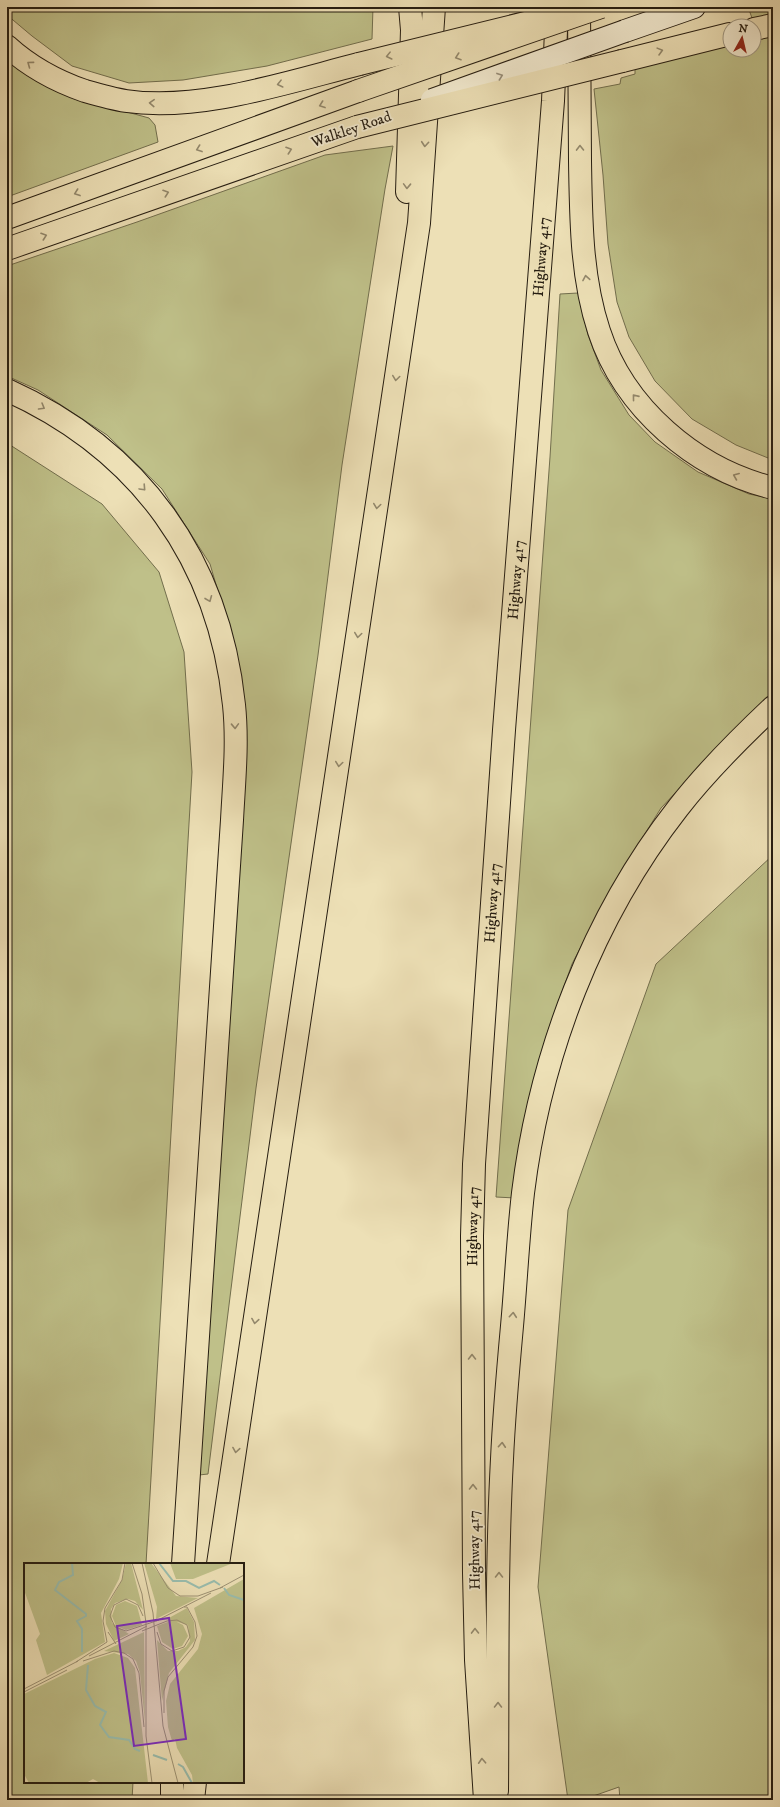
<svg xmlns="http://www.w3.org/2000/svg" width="780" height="1807" font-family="'IM FELL DW Pica',serif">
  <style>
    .green { fill: #bfc089; stroke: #726e4d }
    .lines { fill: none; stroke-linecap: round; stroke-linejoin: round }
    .secondary-casing { stroke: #261d11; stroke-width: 24 }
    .primary-casing { stroke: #261d11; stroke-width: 24 }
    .highway-casing { stroke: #261d11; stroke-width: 24 }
    .secondary { stroke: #f3ebd0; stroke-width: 22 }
    .primary { stroke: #ede0b6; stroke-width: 22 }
    .highway { stroke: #ede0b6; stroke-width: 22 }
    .secondary-bridge-casing { stroke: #261d11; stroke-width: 24; stroke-linecap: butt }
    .primary-bridge-casing { stroke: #261d11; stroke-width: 24; stroke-linecap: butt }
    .highway-bridge-casing { stroke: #261d11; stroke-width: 24; stroke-linecap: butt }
    .secondary-bridge { stroke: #f3ebd0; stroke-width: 22 }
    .primary-bridge { stroke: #ede0b6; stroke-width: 22 }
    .highway-bridge { stroke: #ede0b6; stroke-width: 22 }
    .oneway { stroke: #93886c }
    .oneway2 { stroke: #978e7a }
    .labels { text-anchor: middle; stroke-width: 3.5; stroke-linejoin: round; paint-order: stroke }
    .street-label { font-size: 15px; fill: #261d11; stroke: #f3ebd0 }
    .inset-river { fill: none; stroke: #99bdae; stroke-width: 2 }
    .inset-road { fill: none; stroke: #9d9274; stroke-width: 1 }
    .view { fill: #7b2cbf; fill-opacity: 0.15; stroke: #7b2cbf; stroke-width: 2 }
    .inset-edge { fill: none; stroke: #261d11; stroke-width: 2 }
  </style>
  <rect width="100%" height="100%" fill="#ede0b6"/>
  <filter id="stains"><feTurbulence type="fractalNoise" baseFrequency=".005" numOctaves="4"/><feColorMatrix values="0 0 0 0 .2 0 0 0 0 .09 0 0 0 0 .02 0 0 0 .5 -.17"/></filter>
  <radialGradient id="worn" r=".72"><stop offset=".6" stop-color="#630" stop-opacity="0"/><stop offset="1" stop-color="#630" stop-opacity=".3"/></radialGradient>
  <path class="green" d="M 7,7 L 373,7 L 372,39 L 267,66 L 183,80 L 129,83 L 72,66 L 32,36 L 7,15 Z
    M 748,7 L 773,7 L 773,15 L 752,18 Z
    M 773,35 L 773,460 L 736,445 L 692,419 L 655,381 L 629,337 L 617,302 L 608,244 L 603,175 L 594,89 L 620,84 L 621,78 L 635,74 L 635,69 L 730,43 L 730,50 L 754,50 L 754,37 Z
    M 7,58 L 80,99 L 149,118 L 155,125 L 158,142 L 7,197 Z
    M 393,146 L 385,189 L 342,465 L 318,655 L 256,1088 L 208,1474 L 199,1475 L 245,750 L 237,656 L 210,564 L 162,489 L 107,435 L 38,390 L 7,376 L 7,266 L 137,222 L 325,155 Z
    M 578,293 L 588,335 L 601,370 L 629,415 L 655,442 L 698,472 L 749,494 L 773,499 L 773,694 L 746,718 L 661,808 L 613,885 L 572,964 L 547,1034 L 532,1088 L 515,1198 L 496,1197 L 550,457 L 560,294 Z
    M 7,443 L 102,504 L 159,572 L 184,652 L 192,772 L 146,1564 L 25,1564 L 25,1782 L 133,1782 L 132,1800 L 7,1800 Z
    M 773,855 L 773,1800 L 620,1800 L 619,1787 L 582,1800 L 568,1800 L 538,1587 L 568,1210 L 656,964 Z"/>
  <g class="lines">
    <defs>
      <path id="secondary" d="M 625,31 L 694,7"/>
      <path id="primary" d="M 7,218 L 358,91
        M 7,249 L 357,127"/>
      <g id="highway">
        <path d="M 579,7 C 579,58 580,110 580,161 C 581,218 581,277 599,331 C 624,408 695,469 773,488"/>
        <path d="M 754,29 L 773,25"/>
        <path d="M 7,46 C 30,67 56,81 85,91 C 99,95 113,99 126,101 C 199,112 288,82 359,64"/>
        <path d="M 622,61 L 730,34"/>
        <path d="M 407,192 L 412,30 L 410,7"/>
        <path d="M 7,390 C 140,450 219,560 234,705 C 238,743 234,782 232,820 L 183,1564"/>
        <path d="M 218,1564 L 419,223 L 434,7"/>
        <path d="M 497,1791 C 498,1680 496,1570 502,1459 C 504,1415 508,1370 512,1326 C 516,1282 518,1237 523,1193 C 540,1055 592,918 678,808 C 706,772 739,739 773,707"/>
        <path d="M 172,1800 L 172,1782"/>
        <path d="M 193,1800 L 195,1782"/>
        <path id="s1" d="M 485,1800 L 476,1660 L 474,1573 L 472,1236 L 474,1164 L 504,730 L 553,101 L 557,7"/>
      </g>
    </defs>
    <use href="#secondary" class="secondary-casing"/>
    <use href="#primary" class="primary-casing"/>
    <use href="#highway" class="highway-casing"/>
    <use href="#secondary" class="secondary"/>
    <use href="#primary" class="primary"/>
    <use href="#highway" class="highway"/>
    <defs>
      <path id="secondary-bridge" d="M 432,100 L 625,31"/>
      <path id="primary-bridge" d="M 358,91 L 601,7"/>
      <path id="highway-bridge" d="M 359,64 L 590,7
        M 357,127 L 622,61"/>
    </defs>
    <use href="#secondary-bridge" class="secondary-bridge-casing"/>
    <use href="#primary-bridge" class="primary-bridge-casing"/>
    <use href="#highway-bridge" class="highway-bridge-casing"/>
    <use href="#secondary-bridge" class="secondary-bridge"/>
    <use href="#primary-bridge" class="primary-bridge"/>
    <use href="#highway-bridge" class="highway-bridge"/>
  </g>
  <defs><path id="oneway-chevron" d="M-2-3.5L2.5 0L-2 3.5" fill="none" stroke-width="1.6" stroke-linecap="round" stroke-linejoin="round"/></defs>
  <g class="oneway">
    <use href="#oneway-chevron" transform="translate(660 51) rotate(-15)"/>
    <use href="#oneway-chevron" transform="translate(389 56) rotate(166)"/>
    <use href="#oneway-chevron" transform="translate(458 57) rotate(161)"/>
    <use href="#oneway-chevron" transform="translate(30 64) rotate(-144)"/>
    <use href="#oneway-chevron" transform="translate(280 84) rotate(166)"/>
    <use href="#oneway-chevron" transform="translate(152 103) rotate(-177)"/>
    <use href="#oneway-chevron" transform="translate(322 105) rotate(160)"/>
    <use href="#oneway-chevron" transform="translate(425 144) rotate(95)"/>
    <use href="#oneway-chevron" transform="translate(580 148) rotate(-91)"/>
    <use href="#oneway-chevron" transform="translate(199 149) rotate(160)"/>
    <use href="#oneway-chevron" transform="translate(289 150) rotate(-19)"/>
    <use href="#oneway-chevron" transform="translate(407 186) rotate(92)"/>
    <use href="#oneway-chevron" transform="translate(77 193) rotate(160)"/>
    <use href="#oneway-chevron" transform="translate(166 193) rotate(-19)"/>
    <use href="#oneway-chevron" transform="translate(44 236) rotate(-19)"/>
    <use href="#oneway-chevron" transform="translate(586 278) rotate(-100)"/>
    <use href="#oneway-chevron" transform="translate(396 378) rotate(98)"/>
    <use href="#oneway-chevron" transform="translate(635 397) rotate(-129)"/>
    <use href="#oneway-chevron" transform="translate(42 407) rotate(30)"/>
    <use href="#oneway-chevron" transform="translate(736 476) rotate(-158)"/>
    <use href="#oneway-chevron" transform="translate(143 488) rotate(47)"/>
    <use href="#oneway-chevron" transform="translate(377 506) rotate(98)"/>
    <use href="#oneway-chevron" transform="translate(209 599) rotate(68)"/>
    <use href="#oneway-chevron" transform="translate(358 635) rotate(98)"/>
    <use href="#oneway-chevron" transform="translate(235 726) rotate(88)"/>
    <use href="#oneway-chevron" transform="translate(339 764) rotate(98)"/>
    <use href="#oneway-chevron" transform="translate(513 1315) rotate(-85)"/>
    <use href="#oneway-chevron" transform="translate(255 1321) rotate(99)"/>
    <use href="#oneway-chevron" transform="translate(472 1357) rotate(-90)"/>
    <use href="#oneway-chevron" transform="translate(502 1445) rotate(-86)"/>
    <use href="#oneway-chevron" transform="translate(236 1450) rotate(99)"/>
    <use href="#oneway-chevron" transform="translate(473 1487) rotate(-90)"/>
    <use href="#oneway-chevron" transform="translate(499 1575) rotate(-90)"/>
    <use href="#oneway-chevron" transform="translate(475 1631) rotate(-91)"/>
    <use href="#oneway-chevron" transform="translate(498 1705) rotate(-90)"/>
    <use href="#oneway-chevron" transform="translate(482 1761) rotate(-93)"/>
  </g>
  <use class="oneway2" href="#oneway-chevron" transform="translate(500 76) rotate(-20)"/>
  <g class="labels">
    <g class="street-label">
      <text transform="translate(351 129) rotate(-19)" y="5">Walkley Road</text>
      <text dy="5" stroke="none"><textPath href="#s1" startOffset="1546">Highway 417</textPath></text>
      <text dy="5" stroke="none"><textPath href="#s1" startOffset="1222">Highway 417</textPath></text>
      <text dy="5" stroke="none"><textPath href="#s1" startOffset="898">Highway 417</textPath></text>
      <text dy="5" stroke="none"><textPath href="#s1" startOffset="574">Highway 417</textPath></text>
      <text transform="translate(474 1550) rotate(-91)" y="5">Highway 417</text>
    </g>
  </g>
  <g transform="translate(24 1563)">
    <rect width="220" height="220" fill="#ede0b6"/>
    <path d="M 0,0 L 99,0 L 95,16 L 77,50 L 81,79 L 23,112 L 12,77 L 16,71 L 0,27 ZM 102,0 L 107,0 L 119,47 L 111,38 L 104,36 L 91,40 L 87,46 L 88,60 L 105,71 L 90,78 L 82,61 L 81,48 L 98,17 ZM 120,0 L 127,0 L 152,33 L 174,35 L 132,56 L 133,44 ZM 146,0 L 209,0 L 169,16 L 152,16 ZM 220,16 L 220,220 L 169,220 L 168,212 L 153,185 L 151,176 L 148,178 L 144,164 L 142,138 L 146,121 L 174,86 L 178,71 L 170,45 ZM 101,38 L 113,43 L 118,62 L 102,67 L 92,63 L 88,53 L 92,42 ZM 163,45 L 170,59 L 171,77 L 145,110 L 138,138 L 133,77 L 144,88 L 154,88 L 162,84 L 166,78 L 164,62 L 143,56 ZM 149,57 L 159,62 L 164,73 L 158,83 L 149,86 L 138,79 L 133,63 ZM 120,69 L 121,159 L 116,110 L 112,98 L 104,91 L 80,88 ZM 90,90 L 104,95 L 111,105 L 124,220 L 76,220 L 69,216 L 62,220 L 5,220 L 0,211 L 0,131 L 71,96 Z" fill="#bfc089"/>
    <path class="inset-river" d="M 48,0 L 49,12 L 35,19 L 31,27 L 62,51 L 62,53 L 53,58 L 58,66 L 58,89M 135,0 L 149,18 L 162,18 L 175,25 L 190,18 L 196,22M 200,25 L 205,32 L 220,37M 64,102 L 62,127 L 71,143 L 82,149 L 76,162 L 85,174 L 105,177 L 111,186 L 116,188M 129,192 L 143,197M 154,201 L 159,204 L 168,220"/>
    <path class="inset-road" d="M 108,0 L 118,31 L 122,60 L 122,173 L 128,220M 118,0 L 129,50 L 139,163 L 154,220M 129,0 L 144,25 L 156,33 L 174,33 L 199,24M 196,25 L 220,12M 119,53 L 114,42 L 102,36 L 90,42 L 86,53 L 91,64 L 102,68 L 135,57M 132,58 L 187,30M 118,68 L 143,58 L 153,57 L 163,62 L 166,74 L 160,84 L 148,88 L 137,81 L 133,69M 84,69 L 92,81M 65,93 L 123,63M 59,98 L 90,88 L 100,90 L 109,96 L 115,110 L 120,164M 52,99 L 83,79 L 79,58 L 81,45 L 98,17 L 101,0M 0,126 L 54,98M 0,129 L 43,107M 140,150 L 140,128 L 144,114 L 169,84 L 173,73 L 171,59 L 163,44 L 160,44"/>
    <path class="view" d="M 145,55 L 162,176 L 110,183 L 93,63 Z"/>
    <rect width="220" height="220" class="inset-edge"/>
  </g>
  <rect width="780" height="1807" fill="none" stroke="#ede0b6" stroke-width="24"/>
  <rect x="8" y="8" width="764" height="1791" fill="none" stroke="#261d11" stroke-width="2"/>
  <rect x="12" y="12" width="756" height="1783" fill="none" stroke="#261d11"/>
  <g transform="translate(742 38) rotate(8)"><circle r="19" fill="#f3ebd0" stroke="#a19984"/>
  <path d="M0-3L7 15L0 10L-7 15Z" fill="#8f2418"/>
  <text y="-6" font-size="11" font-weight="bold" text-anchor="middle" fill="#261d11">N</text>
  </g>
  <rect width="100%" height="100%" filter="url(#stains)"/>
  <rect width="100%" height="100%" fill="url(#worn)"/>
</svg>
